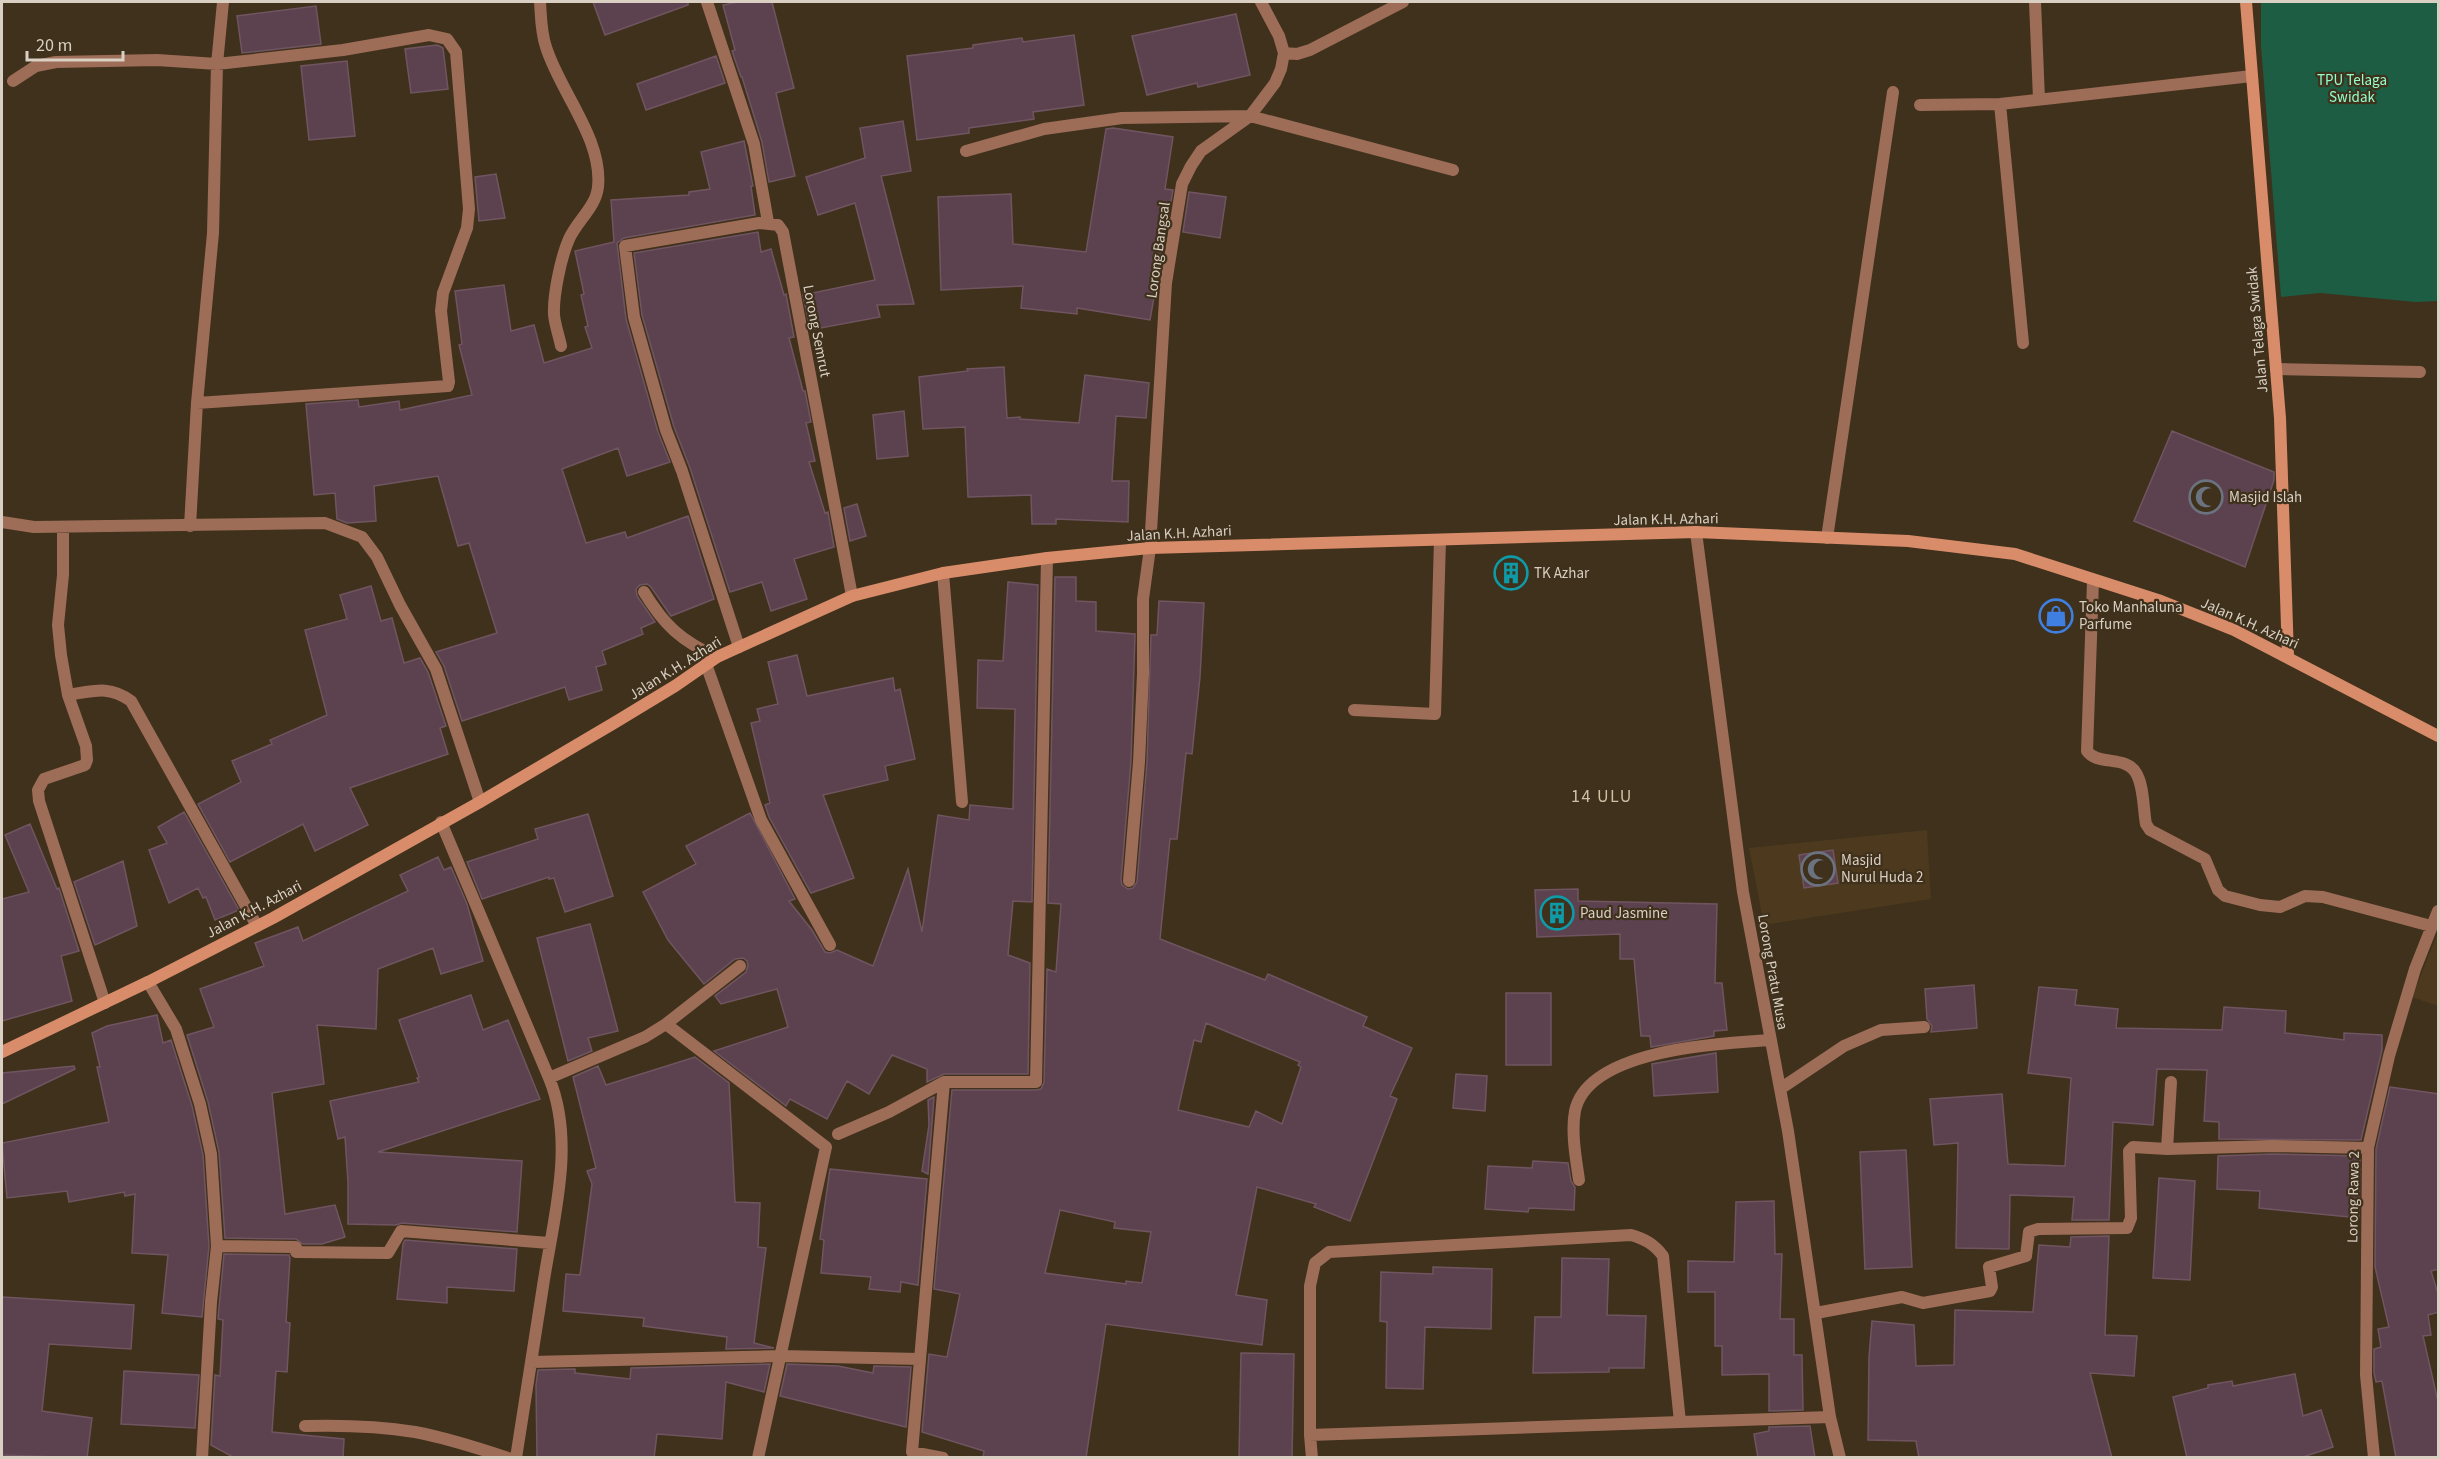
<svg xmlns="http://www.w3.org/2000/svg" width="2440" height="1459" font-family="'Source Sans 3',sans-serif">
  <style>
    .built { fill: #4c391e }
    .green { fill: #1d5d43 }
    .building { fill: #5c424e; stroke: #705561; stroke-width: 1.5; fill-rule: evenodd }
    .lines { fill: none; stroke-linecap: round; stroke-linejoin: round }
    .street { stroke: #9d6d58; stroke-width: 12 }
    .secondary { stroke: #d88c6a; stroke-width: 12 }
    .labels { text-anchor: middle; stroke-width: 4.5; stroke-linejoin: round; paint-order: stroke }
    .park-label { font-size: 15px; fill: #92fecc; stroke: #3f311c }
    .street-label { font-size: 15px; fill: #d9d0c3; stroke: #3f311c }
    .poi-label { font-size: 15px; fill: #d9d0c3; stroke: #3f311c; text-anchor: start }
    .quarter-label { font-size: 18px; letter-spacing: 1.5px; fill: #d1bfa6; stroke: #3f311c }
  </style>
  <rect width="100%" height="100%" fill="#3f311c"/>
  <path class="built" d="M 1927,830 L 1931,899 L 1764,925 L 1749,848 Z
    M 2438,932 L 2438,1006 L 2412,997 Z"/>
  <path class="green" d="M 2261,2 L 2438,2 L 2438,301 L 2416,302 L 2320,293 L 2281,297 L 2261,46 Z"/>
  <path class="building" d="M 593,2 L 688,2 L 688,5 L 605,35 Z
    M 738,2 L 772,2 L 794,88 L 776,93 L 795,176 L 769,182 L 762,142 L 742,77 L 741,77 L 732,51 L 735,50 L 723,5 Z
    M 316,6 L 321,44 L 242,53 L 237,16 Z
    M 1236,14 L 1250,75 L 1198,87 L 1197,83 L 1147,95 L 1132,36 Z
    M 1074,35 L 1084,105 L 1033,112 L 1034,119 L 969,128 L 969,133 L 917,140 L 907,56 L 973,48 L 973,45 L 1022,38 L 1023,42 Z
    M 437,45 L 443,48 L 448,89 L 411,93 L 405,49 Z
    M 716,56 L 725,83 L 646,110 L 637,84 Z
    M 347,61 L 355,136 L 309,140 L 301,66 Z
    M 903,121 L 911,171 L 881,176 L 914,304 L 877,305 L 880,317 L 810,330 L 803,295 L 875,280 L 855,203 L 818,215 L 806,177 L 865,158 L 860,128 Z
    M 1113,128 L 1173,137 L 1165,189 L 1173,190 L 1150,320 L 1077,308 L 1077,314 L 1021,308 L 1023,286 L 941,290 L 938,197 L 1011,194 L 1013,244 L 1086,252 L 1106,129 Z
    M 744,141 L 753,186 L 751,186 L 755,215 L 624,238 L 617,243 L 626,319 L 658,432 L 670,462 L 627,476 L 618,448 L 562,469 L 586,543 L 625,532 L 627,538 L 688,516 L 714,599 L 671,616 L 651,587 L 647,584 L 640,585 L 636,589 L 637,596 L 655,622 L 641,628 L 643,634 L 602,651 L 606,664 L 596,667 L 602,690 L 569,700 L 565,687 L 462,721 L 444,666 L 436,652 L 497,633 L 469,543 L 458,546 L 438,476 L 374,486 L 376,521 L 347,523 L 337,519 L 335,493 L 314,495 L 306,404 L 358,400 L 359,407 L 399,401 L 400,410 L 472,395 L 459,345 L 462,344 L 455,291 L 504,285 L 511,331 L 534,325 L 544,363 L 592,348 L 585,327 L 588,326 L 581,295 L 584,294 L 575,251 L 614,242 L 611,200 L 689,195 L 689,192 L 710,189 L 701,152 Z
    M 496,174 L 505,218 L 479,221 L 475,177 Z
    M 1189,192 L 1226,197 L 1220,238 L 1183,232 Z
    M 758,232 L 761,252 L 771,249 L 784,295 L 786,294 L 794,337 L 789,338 L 803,391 L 805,391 L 811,422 L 806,423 L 815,461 L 809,462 L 825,513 L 828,512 L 834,547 L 794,559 L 807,599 L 771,611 L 762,582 L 730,592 L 690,468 L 674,427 L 642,315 L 634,253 Z
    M 1004,367 L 1007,418 L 1020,417 L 1020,419 L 1079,423 L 1085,375 L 1149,383 L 1146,418 L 1116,416 L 1112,481 L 1129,481 L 1128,522 L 1056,519 L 1056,524 L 1032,524 L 1031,495 L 968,497 L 965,427 L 923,429 L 919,377 L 968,371 L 967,369 Z
    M 904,411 L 908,456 L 877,459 L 873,415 Z
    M 2172,431 L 2274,472 L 2274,480 L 2245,567 L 2134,521 Z
    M 857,504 L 866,536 L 850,541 L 844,508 Z
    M 1055,577 L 1076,577 L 1076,601 L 1096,602 L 1096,631 L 1135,634 L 1131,761 L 1121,880 L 1122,885 L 1128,889 L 1133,888 L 1137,882 L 1147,762 L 1151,635 L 1157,635 L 1159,601 L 1204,603 L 1200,677 L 1192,754 L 1186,753 L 1177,839 L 1170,839 L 1160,939 L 1265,980 L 1268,974 L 1367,1017 L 1363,1026 L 1412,1048 L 1390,1096 L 1397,1099 L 1350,1221 L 1314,1207 L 1316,1204 L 1257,1187 L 1236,1295 L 1267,1300 L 1262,1345 L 1106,1324 L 1086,1458 L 983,1458 L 984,1451 L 922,1432 L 929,1354 L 947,1357 L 960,1294 L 934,1289 L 952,1090 L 1036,1090 L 1041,1089 L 1044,1082 L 1047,969 L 1056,972 L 1061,904 L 1048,903 ZM 1206,1023 L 1300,1062 L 1298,1065 L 1301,1067 L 1282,1124 L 1256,1111 L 1249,1127 L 1178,1110 L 1194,1040 L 1201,1042 ZM 1060,1210 L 1115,1222 L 1114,1228 L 1151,1232 L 1142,1283 L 1126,1281 L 1126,1284 L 1045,1273 Z
    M 1008,582 L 1038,585 L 1032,902 L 1013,901 L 1008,955 L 1030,963 L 1028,1074 L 944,1074 L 927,1082 L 927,1069 L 892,1055 L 869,1094 L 847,1081 L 827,1119 L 790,1099 L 786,1106 L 714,1051 L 788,1027 L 777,989 L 721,1004 L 715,996 L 746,972 L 748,965 L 747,961 L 743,958 L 735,959 L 704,984 L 668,940 L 643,892 L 696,864 L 686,846 L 750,813 L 795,899 L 789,901 L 812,930 L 825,952 L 830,953 L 837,950 L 873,966 L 908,869 L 922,932 L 938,815 L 969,820 L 970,805 L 1013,809 L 1015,709 L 977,708 L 978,660 L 1003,661 Z
    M 371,586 L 381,621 L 392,618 L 404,663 L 420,658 L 428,672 L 446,726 L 440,728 L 448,754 L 350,788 L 368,825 L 315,851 L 303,824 L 230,862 L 198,804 L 241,782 L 232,761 L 272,744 L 270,740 L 327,715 L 305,630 L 347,619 L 340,595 Z
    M 797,655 L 807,696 L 893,678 L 895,691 L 900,689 L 915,759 L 885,766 L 888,780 L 823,795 L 854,878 L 811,893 L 769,817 L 765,805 L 770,803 L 751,723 L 760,721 L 757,709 L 778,704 L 768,662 Z
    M 184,812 L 239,910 L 215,920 L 206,897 L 203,898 L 198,888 L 169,903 L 149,850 L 167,843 L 158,827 Z
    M 588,814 L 613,896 L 565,912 L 554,878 L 549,879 L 549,877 L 482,899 L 467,862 L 538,839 L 535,829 Z
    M 30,824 L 57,889 L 59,888 L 79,951 L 61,956 L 72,1001 L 2,1021 L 2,899 L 29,892 L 5,835 Z
    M 1833,850 L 1838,883 L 1804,888 L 1799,855 Z
    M 438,857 L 444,870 L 451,867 L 467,904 L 483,961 L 441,974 L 433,948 L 378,969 L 376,1029 L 317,1025 L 324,1084 L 272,1093 L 285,1214 L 335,1205 L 345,1237 L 322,1244 L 303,1244 L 296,1239 L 225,1238 L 219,1152 L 208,1102 L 187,1035 L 214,1027 L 200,989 L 264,966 L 255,943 L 298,927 L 303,941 L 408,891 L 400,875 Z
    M 123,861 L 137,926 L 95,945 L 74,882 Z
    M 1578,889 L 1578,901 L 1717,904 L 1715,983 L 1722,983 L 1727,1030 L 1714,1031 L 1714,1036 L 1651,1047 L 1650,1036 L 1641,1036 L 1634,959 L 1620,959 L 1620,934 L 1537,937 L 1535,890 Z
    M 590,924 L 618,1031 L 588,1038 L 592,1051 L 568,1061 L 537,938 Z
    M 1974,985 L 1977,1028 L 1931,1032 L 1932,1026 L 1927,1019 L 1925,989 Z
    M 2039,987 L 2077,990 L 2075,1005 L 2118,1009 L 2116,1028 L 2222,1030 L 2224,1007 L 2286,1011 L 2285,1033 L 2344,1040 L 2344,1033 L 2382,1035 L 2382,1050 L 2361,1140 L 2219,1139 L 2219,1122 L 2204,1121 L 2207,1070 L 2157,1069 L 2153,1125 L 2113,1122 L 2109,1220 L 2072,1220 L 2074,1197 L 2010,1195 L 2009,1249 L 1956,1248 L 1958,1143 L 1934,1145 L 1930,1099 L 2002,1094 L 2008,1164 L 2065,1166 L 2071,1078 L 2028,1073 Z
    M 1506,993 L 1551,993 L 1551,1065 L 1506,1065 Z
    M 471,995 L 483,1030 L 508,1020 L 540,1099 L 378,1152 L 522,1161 L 517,1232 L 402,1223 L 396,1225 L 348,1224 L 348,1182 L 345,1137 L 338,1139 L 330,1101 L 419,1082 L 417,1078 L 419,1077 L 399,1020 Z
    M 157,1015 L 163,1043 L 171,1040 L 192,1106 L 203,1155 L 209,1246 L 202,1317 L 162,1313 L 168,1255 L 132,1253 L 135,1194 L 125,1196 L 124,1192 L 69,1202 L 67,1191 L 7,1198 L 2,1143 L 109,1122 L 97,1067 L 100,1067 L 92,1033 L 107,1026 Z
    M 1716,1053 L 1718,1092 L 1654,1096 L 1652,1064 Z
    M 695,1057 L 729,1083 L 735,1202 L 760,1203 L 758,1247 L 766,1248 L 754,1343 L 774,1348 L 726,1349 L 727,1337 L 643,1326 L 644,1318 L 563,1311 L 566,1274 L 580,1275 L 592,1184 L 587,1171 L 596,1168 L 573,1077 L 598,1066 L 606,1085 Z
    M 74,1066 L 75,1069 L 2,1104 L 2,1073 Z
    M 1456,1074 L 1487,1076 L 1485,1111 L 1453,1108 Z
    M 2390,1087 L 2439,1094 L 2439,1269 L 2431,1271 L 2439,1297 L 2439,1312 L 2428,1315 L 2431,1335 L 2423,1336 L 2439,1406 L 2439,1458 L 2396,1458 L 2382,1381 L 2376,1382 L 2374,1373 L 2374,1349 L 2381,1347 L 2378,1329 L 2389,1327 L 2375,1267 L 2376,1149 Z
    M 934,1097 L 928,1174 L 922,1171 L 929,1125 L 928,1100 Z
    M 1906,1150 L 1912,1267 L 1865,1269 L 1860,1152 Z
    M 2272,1154 L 2360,1156 L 2359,1218 L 2259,1208 L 2260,1191 L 2217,1189 L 2218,1156 Z
    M 1533,1161 L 1568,1163 L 1571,1181 L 1575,1187 L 1574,1210 L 1529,1208 L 1528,1212 L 1485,1209 L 1488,1166 L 1532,1168 Z
    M 830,1169 L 927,1179 L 918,1285 L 901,1282 L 900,1292 L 869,1289 L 871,1277 L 821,1273 L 824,1240 L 820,1239 Z
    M 2159,1178 L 2195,1181 L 2190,1280 L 2153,1278 Z
    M 1774,1201 L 1775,1254 L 1782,1254 L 1780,1319 L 1794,1319 L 1794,1355 L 1802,1355 L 1803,1410 L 1769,1411 L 1769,1374 L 1722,1375 L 1722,1346 L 1715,1346 L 1715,1292 L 1688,1292 L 1688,1261 L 1734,1262 L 1736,1202 Z
    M 2109,1236 L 2105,1335 L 2137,1336 L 2134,1376 L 2090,1373 L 2112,1458 L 1919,1458 L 1916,1441 L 1868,1440 L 1869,1357 L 1872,1321 L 1914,1325 L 1916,1366 L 1954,1365 L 1955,1310 L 2033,1312 L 2039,1245 L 2070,1247 L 2071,1237 Z
    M 405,1240 L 517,1249 L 514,1291 L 447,1287 L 447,1303 L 397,1299 L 403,1244 Z
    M 224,1254 L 289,1255 L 290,1258 L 286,1322 L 290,1323 L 287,1372 L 276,1371 L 272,1432 L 344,1439 L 343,1458 L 235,1458 L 211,1445 L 215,1375 L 220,1376 L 223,1320 L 218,1319 Z
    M 1562,1258 L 1609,1259 L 1607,1315 L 1646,1316 L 1644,1368 L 1609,1368 L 1609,1372 L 1533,1373 L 1535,1317 L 1561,1317 Z
    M 1433,1267 L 1492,1269 L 1491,1329 L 1425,1327 L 1423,1389 L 1386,1388 L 1387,1322 L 1380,1321 L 1381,1272 L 1433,1274 Z
    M 2,1297 L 134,1305 L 131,1349 L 49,1344 L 42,1411 L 92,1418 L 87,1458 L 2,1455 Z
    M 1241,1353 L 1294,1354 L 1292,1458 L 1239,1458 Z
    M 770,1364 L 764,1392 L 726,1382 L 722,1439 L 657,1434 L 654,1458 L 537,1458 L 536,1385 L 538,1370 L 575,1369 L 575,1373 L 630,1379 L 631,1368 Z
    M 787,1364 L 838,1366 L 873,1373 L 874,1366 L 911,1367 L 906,1427 L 780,1396 Z
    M 124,1371 L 199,1375 L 195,1428 L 121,1424 Z
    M 2295,1374 L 2303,1416 L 2321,1410 L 2333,1447 L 2300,1458 L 2187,1458 L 2173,1397 L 2208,1388 L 2208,1385 L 2232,1381 L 2233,1386 Z
    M 1810,1426 L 1815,1458 L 1758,1458 L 1754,1434 L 1769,1431 L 1769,1427 Z"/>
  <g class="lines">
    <path class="street" d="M 540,2 C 541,16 541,33 546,47 C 560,92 603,139 598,187 C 596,207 577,221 569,239 C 561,257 553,295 554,315 C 555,325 559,336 561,346
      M 707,2 L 754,144 L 768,222
      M 2035,2 L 2039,99
      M 1284,53 L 1297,54 L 1310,50 L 1403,2
      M 13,81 L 36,66 L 56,62 L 157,60 L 217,64 L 343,50 L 429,35 L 447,39 L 456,52 L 469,209 L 467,228 L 443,293 L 441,311 L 449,382 L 448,386 L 197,403
      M 2000,104 L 2023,343
      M 1920,105 L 2000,104 L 2252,76
      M 966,151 L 1044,129 L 1122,118 L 1250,116 L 1453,170
      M 2276,369 L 2420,372
      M 2,522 L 34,527 L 325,523 L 362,537 L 377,557 L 400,605 L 436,669 L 480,802
      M 190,526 L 197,403 L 213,233 L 217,64 L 223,2
      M 63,527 L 63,575 L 58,625 L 61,655 L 68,695 L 86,746 L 87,760 L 85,765 L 44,779 L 38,790 L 39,801 L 105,1003
      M 1696,532 L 1743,892 L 1788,1131 L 1830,1417 L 1840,1458
      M 1827,538 L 1893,92
      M 943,573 L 962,802
      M 2093,581 L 2087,751 C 2097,766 2126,755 2136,773 C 2144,786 2143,808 2146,824 L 2150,830 L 2205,859 L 2218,890 L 2225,896 L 2260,905 L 2280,907 L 2305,896 L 2323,897 L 2431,926
      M 644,592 C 664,625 681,641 717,657
      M 739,647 L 682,471 L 666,430 L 634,317 L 625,246 L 759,223 L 778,225 L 783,232 L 852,596
      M 706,664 L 761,820 L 830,945
      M 68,695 C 94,691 109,685 131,701 L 257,926
      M 1354,710 L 1435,714 L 1440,540
      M 441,822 L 549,1078 C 576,1143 553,1219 543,1286 C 534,1343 525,1400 516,1458
      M 1129,881 L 1139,762 L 1143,674 L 1143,599 L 1150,548 L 1166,283 L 1182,184 L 1191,166 L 1201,151 L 1250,116 L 1275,83 L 1281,69 L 1284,53 L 1279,36 L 1261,2
      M 148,982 L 176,1029 L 200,1104 L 211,1154 L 217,1246 L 211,1302 L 202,1458
      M 666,1024 L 826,1147 L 758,1458
      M 549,1078 L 645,1037 L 666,1024 L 740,966
      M 2171,1082 L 2167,1149 L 2272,1146 L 2368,1148
      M 1780,1089 L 1844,1046 L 1881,1030 L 1924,1027
      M 838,1134 L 889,1112 L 944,1082
      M 1579,1180 C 1576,1159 1571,1132 1575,1111 C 1588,1049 1721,1043 1771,1040
      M 217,1246 L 296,1247 L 296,1252 L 388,1253 L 401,1231 L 549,1243
      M 1816,1313 L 1902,1297 L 1923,1303 L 1990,1291 L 1992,1287 L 1989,1267 L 2026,1256 L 2029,1232 L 2038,1229 L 2127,1228 L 2131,1218 L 2129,1151 L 2133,1147 L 2167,1149
      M 531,1362 L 780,1356 L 920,1359
      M 1680,1422 L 1830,1417
      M 305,1426 C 342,1425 378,1426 415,1432 C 447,1438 478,1448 508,1458
      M 1310,1435 L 1680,1422 L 1663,1256 C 1654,1244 1645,1239 1631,1235 L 1329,1252 L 1315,1263 L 1310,1286 L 1310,1435 L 1312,1458
      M 943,1458 L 912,1452 L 944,1082 L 1036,1082 L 1047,558
      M 2374,1458 L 2366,1375 L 2368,1148 L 2389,1056 L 2415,969 L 2438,911"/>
    <path class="secondary" d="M 2246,2 L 2280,418 L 2288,656
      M 2,1052 L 148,982 L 273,918 L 480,802 L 614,723 L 675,686 L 717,657 L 852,596 L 943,573 L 1047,558 L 1150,548 L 1696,532 L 1908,541 L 2015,554 L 2161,601 L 2234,630 L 2438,736"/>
  </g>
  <defs>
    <symbol id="mosque-ring" viewBox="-11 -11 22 22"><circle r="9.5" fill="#3f311c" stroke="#6b7280" stroke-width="1.5"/><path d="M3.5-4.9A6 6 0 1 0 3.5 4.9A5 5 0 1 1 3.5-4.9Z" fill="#6b7280"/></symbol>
    <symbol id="building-ring" viewBox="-11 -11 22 22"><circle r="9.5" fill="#3f311c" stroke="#0f9aa8" stroke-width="1.5"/><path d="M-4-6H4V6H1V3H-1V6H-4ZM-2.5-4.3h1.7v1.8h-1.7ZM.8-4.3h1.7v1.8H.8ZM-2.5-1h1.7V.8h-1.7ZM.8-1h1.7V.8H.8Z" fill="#0f9aa8"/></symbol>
    <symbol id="shop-ring" viewBox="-11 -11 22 22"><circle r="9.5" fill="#3f311c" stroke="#3f7fe0" stroke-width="1.5"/><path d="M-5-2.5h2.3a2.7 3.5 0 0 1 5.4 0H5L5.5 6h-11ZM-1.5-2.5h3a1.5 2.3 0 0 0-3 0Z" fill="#3f7fe0"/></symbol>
  </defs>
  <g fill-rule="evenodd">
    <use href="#mosque-ring" x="2187" y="478" width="38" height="38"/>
    <use href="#building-ring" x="1492" y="554" width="38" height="38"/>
    <use href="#shop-ring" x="2037" y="597" width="38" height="38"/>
    <use href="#mosque-ring" x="1799" y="850" width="38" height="38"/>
    <use href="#building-ring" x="1538" y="894" width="38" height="38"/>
  </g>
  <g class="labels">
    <g class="park-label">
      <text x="2352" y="85">TPU Telaga<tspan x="2352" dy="17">Swidak</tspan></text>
    </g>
    <g class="street-label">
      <text transform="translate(1158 250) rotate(-82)" y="5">Lorong Bangsal</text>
      <text transform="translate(2257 330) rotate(-95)" y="5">Jalan Telaga Swidak</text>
      <text transform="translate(817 331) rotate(79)" y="5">Lorong Semrut</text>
      <text transform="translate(1666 519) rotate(-1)" y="5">Jalan K.H. Azhari</text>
      <text transform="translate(1179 533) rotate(-3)" y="5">Jalan K.H. Azhari</text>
      <text transform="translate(2250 623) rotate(24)" y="5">Jalan K.H. Azhari</text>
      <text transform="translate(675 668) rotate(-32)" y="5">Jalan K.H. Azhari</text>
      <text transform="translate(254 909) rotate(-28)" y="5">Jalan K.H. Azhari</text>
      <text transform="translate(1773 972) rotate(80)" y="5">Lorong Pratu Musa</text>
      <text transform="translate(2353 1197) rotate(-89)" y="5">Lorong Rawa 2</text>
    </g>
    <g class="poi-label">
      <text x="2229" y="502">Masjid Islah</text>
      <text x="1534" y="578">TK Azhar</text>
      <text x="2079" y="612">Toko Manhaluna<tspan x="2079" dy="17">Parfume</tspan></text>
      <text x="1841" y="865">Masjid<tspan x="1841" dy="17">Nurul Huda 2</tspan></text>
      <text x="1580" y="918">Paud Jasmine</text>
    </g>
    <g class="quarter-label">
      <text x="1602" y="802">14 ULU</text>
    </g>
  </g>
  <rect width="2440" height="1459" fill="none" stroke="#d9d0c3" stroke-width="6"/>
  <path d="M27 51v9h96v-9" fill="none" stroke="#d9d0c3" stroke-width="3"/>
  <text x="36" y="51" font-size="18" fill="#d9d0c3" stroke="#3f311c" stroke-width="4.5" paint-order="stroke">20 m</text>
</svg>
